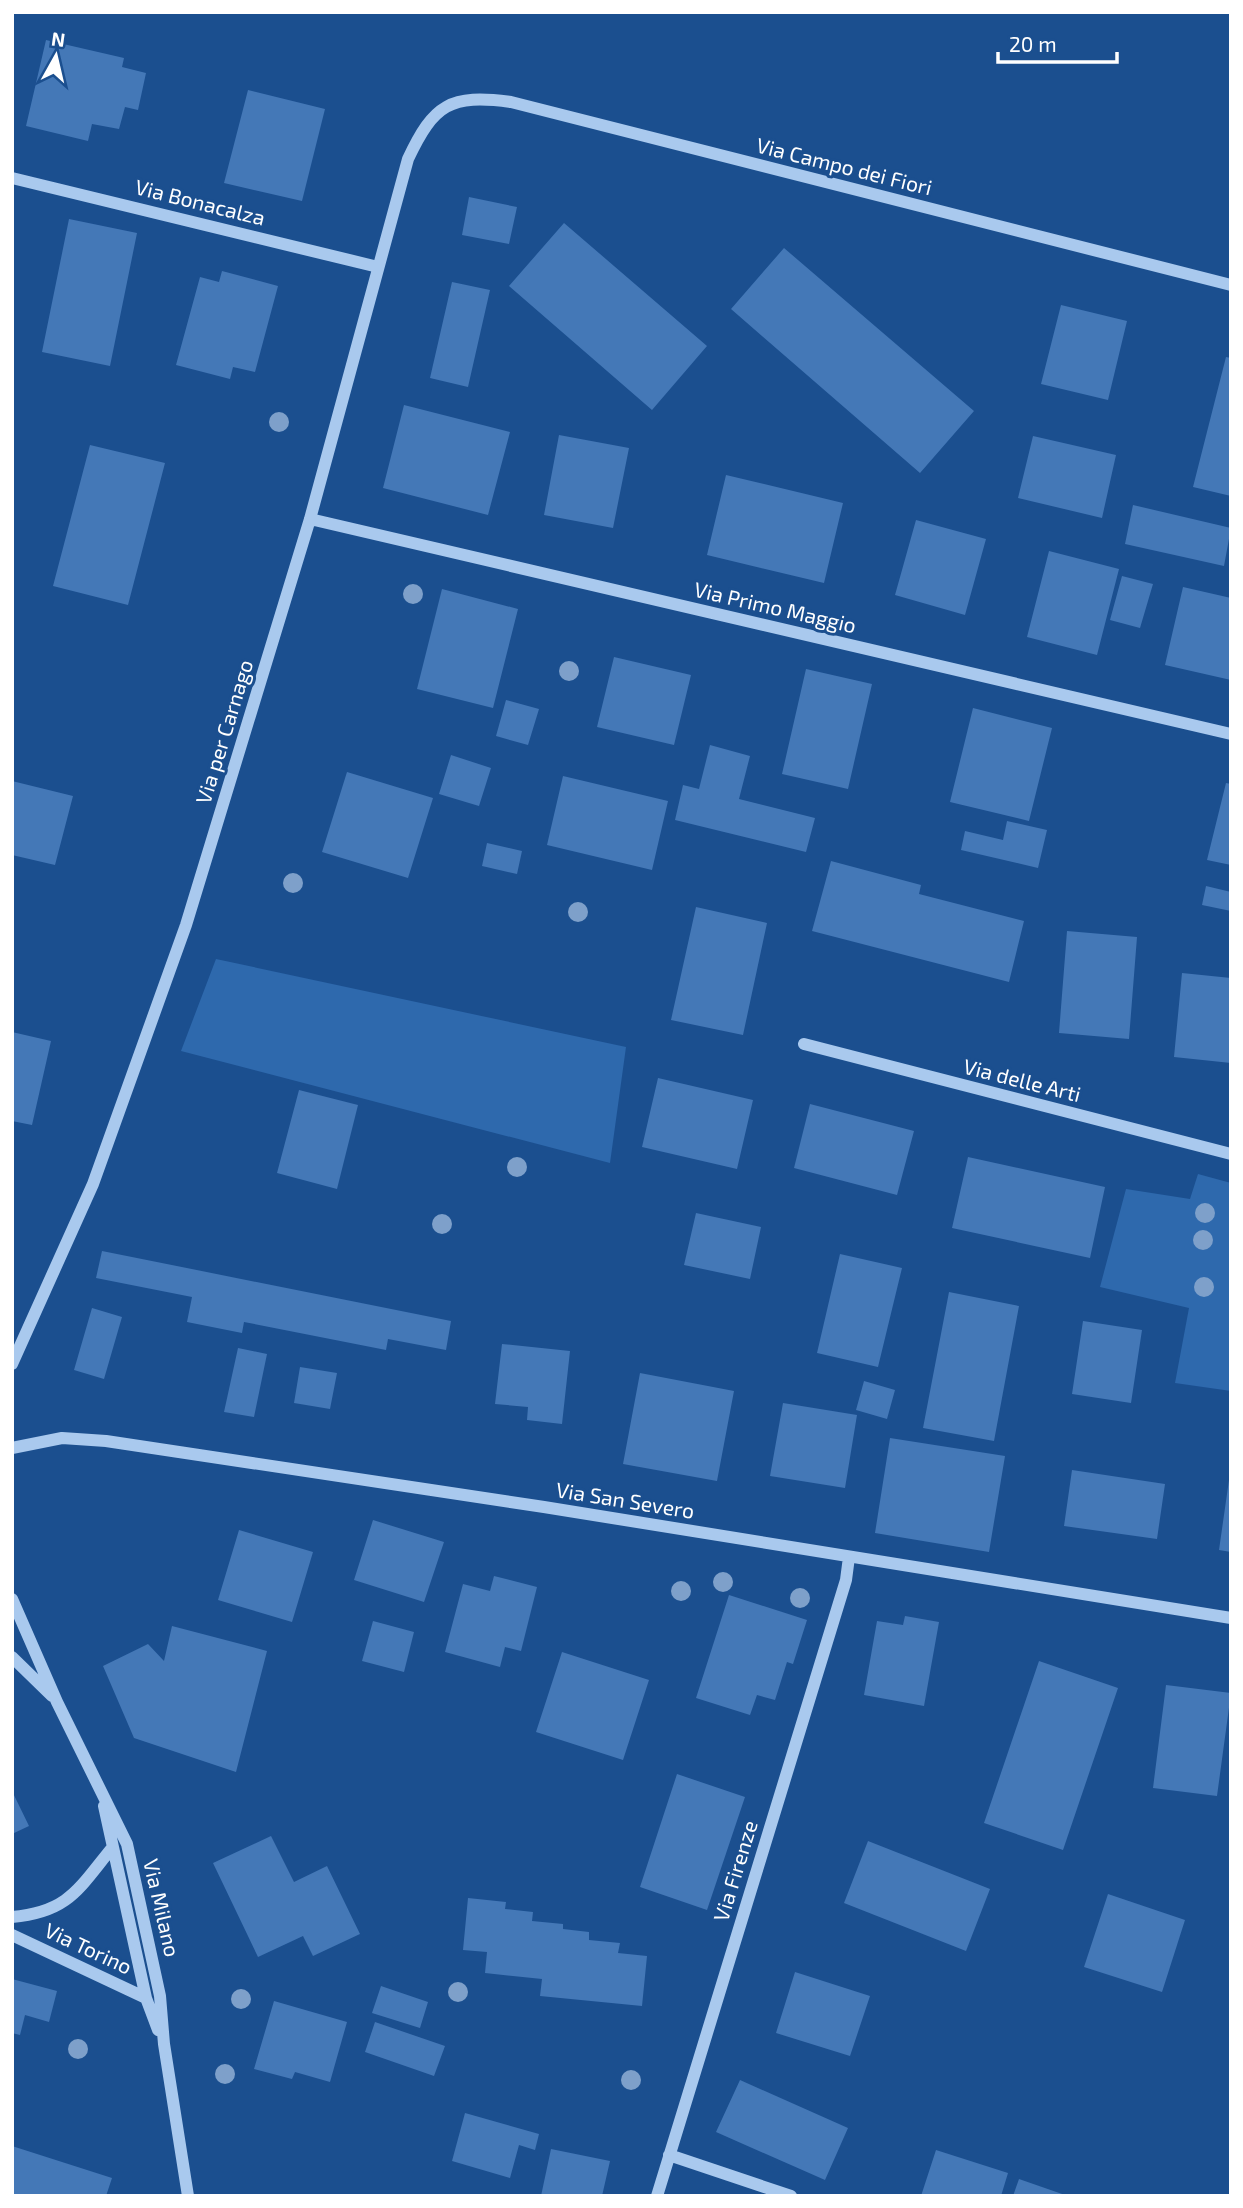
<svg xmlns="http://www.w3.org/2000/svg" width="1243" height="2208" font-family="'Exo 2',sans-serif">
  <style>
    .green { fill: #2e69ad }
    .building { fill: #4478b7 }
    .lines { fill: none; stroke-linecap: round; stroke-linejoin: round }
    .minor { stroke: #a9c9ee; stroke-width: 12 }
    .tree { fill: #7ea0ca }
    .labels { text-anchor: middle; stroke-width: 6; stroke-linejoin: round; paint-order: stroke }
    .street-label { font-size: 21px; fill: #fff; stroke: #1b4f8f }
  </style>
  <rect width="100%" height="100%" fill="#1b4f8f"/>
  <path class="green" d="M 216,959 L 626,1047 L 610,1163 L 181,1051 Z
    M 1198,1174 L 1231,1183 L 1231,1391 L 1175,1383 L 1189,1308 L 1100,1287 L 1126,1189 L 1190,1199 Z"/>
  <path class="building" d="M 46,40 L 124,58 L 122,67 L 146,73 L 138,110 L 125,107 L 119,129 L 92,124 L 88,141 L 26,126 Z
    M 248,90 L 325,109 L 302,201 L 224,183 Z
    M 469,197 L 517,207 L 509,244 L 462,235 Z
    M 69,219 L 137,233 L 110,366 L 42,352 Z
    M 564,223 L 707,346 L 652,410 L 509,286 Z
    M 784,248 L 974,411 L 920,473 L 731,309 Z
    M 222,271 L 278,286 L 255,372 L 233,367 L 230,379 L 176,365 L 200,277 L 219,282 Z
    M 452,282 L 490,290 L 468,387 L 430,378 Z
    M 1061,305 L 1127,321 L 1108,400 L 1041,384 Z
    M 1226,357 L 1231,358 L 1231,496 L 1193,487 Z
    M 404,405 L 510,432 L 488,515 L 383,488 Z
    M 559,435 L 629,448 L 613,528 L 544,515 Z
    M 1033,436 L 1116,455 L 1102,518 L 1018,498 Z
    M 90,445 L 165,463 L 128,605 L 53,586 Z
    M 726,475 L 843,503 L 824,583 L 707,555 Z
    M 1133,505 L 1231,528 L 1224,566 L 1125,544 Z
    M 916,520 L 986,539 L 965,615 L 895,595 Z
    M 1049,551 L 1119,569 L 1097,655 L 1027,637 Z
    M 1122,576 L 1153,584 L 1140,628 L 1110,620 Z
    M 1183,587 L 1231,598 L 1231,680 L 1165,665 Z
    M 442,589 L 518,609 L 493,708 L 417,689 Z
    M 614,657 L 691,675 L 674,745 L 597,727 Z
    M 806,669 L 872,684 L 848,789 L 782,774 Z
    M 506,700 L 539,709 L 528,745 L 496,736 Z
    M 973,708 L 1052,728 L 1029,821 L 950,802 Z
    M 710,745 L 750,756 L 739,799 L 815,818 L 806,852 L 675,820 L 683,785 L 699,789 Z
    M 451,755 L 491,768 L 479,806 L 439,794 Z
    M 347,772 L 433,798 L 408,878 L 322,852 Z
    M 563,776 L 668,801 L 652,870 L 547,845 Z
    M 12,781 L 73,796 L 55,865 L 12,855 Z
    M 1226,783 L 1231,784 L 1231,865 L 1207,860 Z
    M 1007,821 L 1047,830 L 1038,868 L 961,850 L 965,831 L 1003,840 Z
    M 487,843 L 522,851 L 517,874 L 482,866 Z
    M 831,861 L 921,885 L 919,894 L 1024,921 L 1009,982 L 812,931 Z
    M 1206,886 L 1231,892 L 1231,911 L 1202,905 Z
    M 696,907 L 767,923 L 743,1035 L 671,1020 Z
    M 1067,931 L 1137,937 L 1129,1039 L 1059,1033 Z
    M 1182,973 L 1231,978 L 1231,1063 L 1174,1057 Z
    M 12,1032 L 51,1041 L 32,1125 L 12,1121 Z
    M 658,1078 L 753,1100 L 737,1169 L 642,1147 Z
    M 299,1090 L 358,1105 L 337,1189 L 277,1173 Z
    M 810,1104 L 914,1131 L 897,1195 L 794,1168 Z
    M 968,1157 L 1105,1187 L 1090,1258 L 952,1228 Z
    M 696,1213 L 761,1227 L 750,1279 L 684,1265 Z
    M 102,1251 L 451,1321 L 446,1350 L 388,1339 L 386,1350 L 244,1322 L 242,1333 L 187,1322 L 192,1297 L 96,1278 Z
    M 840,1254 L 902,1268 L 878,1367 L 817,1353 Z
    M 949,1292 L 1019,1306 L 994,1441 L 923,1428 Z
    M 92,1308 L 122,1317 L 104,1379 L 74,1370 Z
    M 1083,1321 L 1142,1330 L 1131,1403 L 1072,1394 Z
    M 502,1344 L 570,1351 L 562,1424 L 527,1420 L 528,1407 L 495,1404 Z
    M 238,1348 L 267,1354 L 254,1417 L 224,1412 Z
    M 300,1367 L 337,1373 L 330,1409 L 294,1403 Z
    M 640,1373 L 734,1391 L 717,1481 L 623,1464 Z
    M 864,1381 L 895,1390 L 887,1419 L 856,1410 Z
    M 783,1403 L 857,1415 L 845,1488 L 770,1476 Z
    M 890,1438 L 1005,1456 L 989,1552 L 875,1533 Z
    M 1072,1470 L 1165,1484 L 1157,1539 L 1064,1526 Z
    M 1229,1480 L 1231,1480 L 1231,1552 L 1219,1550 Z
    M 373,1520 L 444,1542 L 424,1602 L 354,1580 Z
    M 239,1530 L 313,1552 L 292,1622 L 218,1600 Z
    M 494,1576 L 537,1587 L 521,1651 L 505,1647 L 500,1667 L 445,1652 L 463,1584 L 490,1591 Z
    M 729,1595 L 807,1620 L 793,1664 L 787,1662 L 775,1700 L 757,1695 L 750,1715 L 696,1698 Z
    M 905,1616 L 939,1622 L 924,1706 L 864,1695 L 877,1621 L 903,1625 Z
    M 373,1621 L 414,1632 L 404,1672 L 362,1661 Z
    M 172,1626 L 267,1651 L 236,1772 L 134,1738 L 103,1666 L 148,1644 L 164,1661 Z
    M 562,1652 L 649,1680 L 623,1760 L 536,1732 Z
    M 1039,1661 L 1118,1688 L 1063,1850 L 984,1823 Z
    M 1166,1685 L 1231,1693 L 1217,1796 L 1153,1788 Z
    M 677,1774 L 745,1797 L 707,1910 L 640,1887 Z
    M 12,1791 L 29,1826 L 12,1834 Z
    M 271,1836 L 294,1882 L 327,1866 L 360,1934 L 313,1956 L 303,1936 L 258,1957 L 213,1863 Z
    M 868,1841 L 990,1889 L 966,1951 L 844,1903 Z
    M 1108,1894 L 1185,1920 L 1162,1992 L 1084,1967 Z
    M 468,1898 L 506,1902 L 505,1909 L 533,1912 L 532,1921 L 563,1924 L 563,1929 L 589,1932 L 589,1940 L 620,1943 L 618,1953 L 647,1956 L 642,2006 L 540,1996 L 542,1979 L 485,1973 L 487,1952 L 463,1950 Z
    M 795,1972 L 870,1996 L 850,2056 L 776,2033 Z
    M 12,1979 L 57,1991 L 49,2022 L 25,2015 L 20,2035 L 12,2033 Z
    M 381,1986 L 428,2002 L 420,2028 L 372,2013 Z
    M 274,2001 L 347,2022 L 330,2082 L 295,2072 L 292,2079 L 254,2069 Z
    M 375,2022 L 445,2046 L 434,2076 L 365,2052 Z
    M 740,2080 L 848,2128 L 825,2180 L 716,2132 Z
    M 465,2113 L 539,2134 L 535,2150 L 519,2145 L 510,2178 L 452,2161 Z
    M 12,2146 L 112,2178 L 106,2196 L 12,2196 Z
    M 551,2149 L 610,2161 L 602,2196 L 541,2196 Z
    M 936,2150 L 1008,2173 L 1001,2196 L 921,2196 Z
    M 1019,2179 L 1065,2195 L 1065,2196 L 1013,2196 Z"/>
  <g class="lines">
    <path class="minor" d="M 12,178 L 378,267
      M 310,519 L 1231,734
      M 804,1044 L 1231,1154
      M 12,1364 L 93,1184 L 186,925 L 310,519 L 408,159 C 434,104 450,94 511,102 L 1231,285
      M 12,1448 L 62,1438 L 106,1441 L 544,1507 L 1231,1618
      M 12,1599 L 57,1702 L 127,1844 L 160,1996 L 164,2044 L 188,2196
      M 12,1657 L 52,1696
      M 104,1806 L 146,1998 L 158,2030
      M 12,1917 C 69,1912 79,1888 112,1848
      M 12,1935 L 146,1998
      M 669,2155 L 791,2196
      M 657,2196 L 846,1580 L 849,1557"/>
  </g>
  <g class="tree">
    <circle cx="279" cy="422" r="10"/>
    <circle cx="413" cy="594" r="10"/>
    <circle cx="569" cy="671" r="10"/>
    <circle cx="293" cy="883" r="10"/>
    <circle cx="578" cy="912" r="10"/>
    <circle cx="517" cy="1167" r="10"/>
    <circle cx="1205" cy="1213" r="10"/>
    <circle cx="442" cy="1224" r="10"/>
    <circle cx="1203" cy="1240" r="10"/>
    <circle cx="1204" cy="1287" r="10"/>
    <circle cx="723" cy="1582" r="10"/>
    <circle cx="681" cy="1591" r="10"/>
    <circle cx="800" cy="1598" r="10"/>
    <circle cx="458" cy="1992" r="10"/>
    <circle cx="241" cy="1999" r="10"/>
    <circle cx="78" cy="2049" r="10"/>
    <circle cx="225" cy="2074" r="10"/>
    <circle cx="631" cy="2080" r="10"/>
  </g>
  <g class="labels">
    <g class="street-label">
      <text transform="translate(844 167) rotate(14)" y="7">Via Campo dei Fiori</text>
      <text transform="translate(200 203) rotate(14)" y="7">Via Bonacalza</text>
      <text transform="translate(775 608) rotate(13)" y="7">Via Primo Maggio</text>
      <text transform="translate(225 732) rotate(-73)" y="7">Via per Carnago</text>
      <text transform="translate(1022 1081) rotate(14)" y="7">Via delle Arti</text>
      <text transform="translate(625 1501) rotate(9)" y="7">Via San Severo</text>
      <text transform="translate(736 1871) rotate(-73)" y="7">Via Firenze</text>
      <text transform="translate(161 1908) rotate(77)" y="7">Via Milano</text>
      <text transform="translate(88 1949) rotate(25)" y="7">Via Torino</text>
    </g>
  </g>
  <rect width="1243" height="2208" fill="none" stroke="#ffffff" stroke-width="28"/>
  <g transform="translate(56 56) rotate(8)" stroke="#1b4f8f" stroke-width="5" paint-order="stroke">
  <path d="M0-5L12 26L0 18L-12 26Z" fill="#ffffff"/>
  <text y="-10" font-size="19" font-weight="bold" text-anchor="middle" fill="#ffffff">N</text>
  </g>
  <path d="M998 52v10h119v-10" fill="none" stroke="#ffffff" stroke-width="3.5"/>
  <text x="1009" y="52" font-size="21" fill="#ffffff" stroke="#1b4f8f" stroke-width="5" paint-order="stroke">20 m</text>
</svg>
